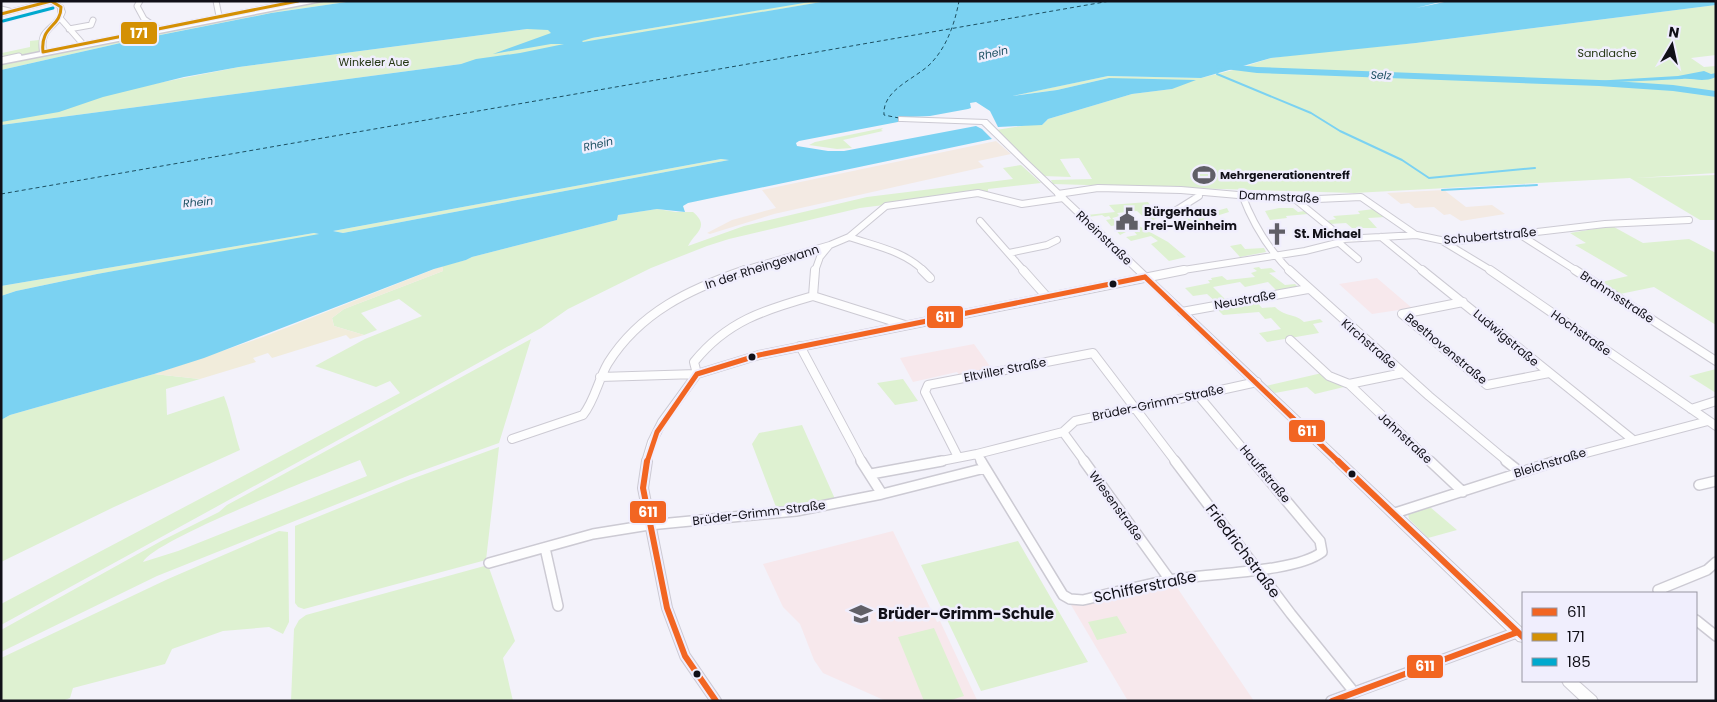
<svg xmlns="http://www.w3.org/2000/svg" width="1717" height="702" font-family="Poppins,sans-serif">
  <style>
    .industrial { fill: #f3eae3 }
    .education { fill: #f7e8ec }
    .green { fill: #def1d1; fill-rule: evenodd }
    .sand { fill: #f1ecdb }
    .water { fill: #7bd2f2; fill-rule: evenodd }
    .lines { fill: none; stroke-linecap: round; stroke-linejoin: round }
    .stream { stroke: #7bd2f2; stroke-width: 2 }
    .river { fill: #7bd2f2; fill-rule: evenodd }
    .ferry { stroke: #1d5062; stroke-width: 1; stroke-dasharray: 4 3; stroke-linecap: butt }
    .street-far3-casing { stroke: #cccad3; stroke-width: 7 }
    .street-far2-casing { stroke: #cccad3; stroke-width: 8 }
    .street-far1-casing { stroke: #cccad3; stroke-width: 10 }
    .street-casing { stroke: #cccad3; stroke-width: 12 }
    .secondary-casing { stroke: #cccad3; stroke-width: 2 }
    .primary-casing { stroke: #cccad3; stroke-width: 3 }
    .street-far3 { stroke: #fdfdfe; stroke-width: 5 }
    .street-far2 { stroke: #fdfdfe; stroke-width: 6 }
    .street-far1 { stroke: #fdfdfe; stroke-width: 8 }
    .street { stroke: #fdfdfe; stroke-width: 9 }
    .secondary { fill: #fdfdfe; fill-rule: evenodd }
    .primary { fill: #fdfdfe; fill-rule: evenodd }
    .bus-1-far1-casing { stroke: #f0eefd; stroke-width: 9 }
    .bus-1-casing { stroke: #f0eefd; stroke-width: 10 }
    .bus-2-casing { stroke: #f0eefd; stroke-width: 5.5 }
    .bus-3-casing { stroke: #f0eefd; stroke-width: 5.5 }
    .bus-1-far1 { stroke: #f26522; stroke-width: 5 }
    .bus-1 { stroke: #f26522; stroke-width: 6 }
    .bus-2 { stroke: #d49004; stroke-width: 3 }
    .bus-3 { stroke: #00a9ce; stroke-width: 3 }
    .bus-dot { fill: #111018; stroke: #f0eefd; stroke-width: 2 }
    .labels { text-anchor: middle; stroke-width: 5; stroke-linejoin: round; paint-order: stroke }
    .far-water-label { font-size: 11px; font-style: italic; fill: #1d5062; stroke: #f0eefd }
    .far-park-label { font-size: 11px; fill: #253714; stroke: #f0eefd }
    .far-poi-label { font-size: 11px; font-weight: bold; fill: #111018; stroke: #f0eefd; text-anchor: start }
    .street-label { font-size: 12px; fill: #111018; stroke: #f0eefd }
    .poi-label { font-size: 12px; font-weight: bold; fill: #111018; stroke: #f0eefd; text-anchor: start }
    .near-street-label { font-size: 15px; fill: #111018; stroke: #f0eefd }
    .near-poi-label { font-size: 15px; font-weight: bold; fill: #111018; stroke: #f0eefd; text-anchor: start }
    .line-badge { stroke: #f0eefd; stroke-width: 2 }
    .badge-label { font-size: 14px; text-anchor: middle; font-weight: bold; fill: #fff }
  </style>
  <rect width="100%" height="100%" fill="#f3f2fa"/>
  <path class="industrial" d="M 996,141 L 1011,154 L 978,161 L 984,167 L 774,214 L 710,234 L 707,233 L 732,220 L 776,208 L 762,190 Z
    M 1444,190 L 1466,207 L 1492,205 L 1505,214 L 1461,221 L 1450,214 L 1444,215 L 1434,207 L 1415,208 L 1409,203 L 1401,204 L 1387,193 Z"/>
  <path class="education" d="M 1377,278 L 1412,308 L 1372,314 L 1339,284 Z
    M 974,344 L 992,369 L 960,376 L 957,372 L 913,382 L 900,358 Z
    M 893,531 L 937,622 L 940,621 L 977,700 L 886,701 L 823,673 L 814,660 L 800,624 L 783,607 L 763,564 Z
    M 1174,583 L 1254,701 L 1128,701 L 1071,605 Z"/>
  <path class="green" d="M 328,1 L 353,1 L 271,13 L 125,42 L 1,70 L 1,64 L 138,36 Z
    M 813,1 L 828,1 L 461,64 L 1,125 L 1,120 L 133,88 L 239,67 L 527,29 L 542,28 L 593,38 Z
    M 1716,5 L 1716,55 L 1691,58 L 1704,67 L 1716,66 L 1716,173 L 1636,178 L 1716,175 L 1716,220 L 1700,220 L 1630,178 L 1354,193 L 1053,184 L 1051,180 L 1092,179 L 1079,158 L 1060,159 L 1071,177 L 1043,176 L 996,130 L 1028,125 L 1042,125 L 1048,119 L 1132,94 L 1172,89 L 1109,78 L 1057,90 L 1011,96 L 1108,76 L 1201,78 L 1237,69 L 1255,70 L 1246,66 L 1271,58 L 1318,52 L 1416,43 Z
    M 39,40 L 39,52 L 5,59 L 2,53 L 30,47 L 30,41 Z
    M 883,128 L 881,130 L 883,131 L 843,140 L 852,148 L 837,149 L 809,145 L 815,142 Z
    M 721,159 L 729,160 L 343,233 L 333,231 Z
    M 1021,165 L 1041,183 L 988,189 L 988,192 L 860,208 L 729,239 L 707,246 L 651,268 L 568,309 L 541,328 L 453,377 L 1,625 L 1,604 L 400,393 L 390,381 L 376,387 L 315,366 L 365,339 L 422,316 L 399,299 L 361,313 L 377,330 L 364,335 L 334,326 L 332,318 L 344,309 L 443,271 L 442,266 L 466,260 L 472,257 L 617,220 L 618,215 L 657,209 L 676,212 L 693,212 C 711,227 694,233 688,246 L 744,226 L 867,197 L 1013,179 L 1003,168 Z
    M 1148,202 L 1152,209 L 1148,212 L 1150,215 L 1171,212 L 1149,222 L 1137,211 L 1117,213 L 1120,216 L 1112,218 L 1128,231 L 1120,235 L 1115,229 L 1121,228 L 1117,225 L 1111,226 L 1106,220 L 1111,219 L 1109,216 L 1105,217 L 1102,215 L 1088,217 L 1087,215 L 1115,212 L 1109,205 Z
    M 1207,208 L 1216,211 L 1227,208 L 1229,212 L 1190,224 L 1183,219 L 1186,217 L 1191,220 L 1196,217 L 1193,215 Z
    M 1279,208 L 1293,208 L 1298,212 L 1304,211 L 1308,214 L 1286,216 L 1287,218 L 1270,220 L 1265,211 Z
    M 1374,209 L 1386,217 L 1368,218 L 1377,228 L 1352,228 L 1346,223 L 1330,224 L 1326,221 L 1336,219 L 1333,216 L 1360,214 L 1358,211 Z
    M 1139,226 L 1168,242 L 1186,257 L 1169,261 L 1151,244 L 1158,241 L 1151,236 L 1131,241 L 1126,237 L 1137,235 L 1132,229 Z
    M 1606,227 L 1614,227 L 1643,243 L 1689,239 L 1716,253 L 1716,325 L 1654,287 L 1615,295 L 1597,283 L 1628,276 L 1575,245 L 1586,243 L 1570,233 Z
    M 314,233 L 319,234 L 314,237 L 97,274 L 16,291 L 1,296 L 1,286 Z
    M 1241,244 L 1245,249 L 1264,248 L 1266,252 L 1240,257 L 1230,246 Z
    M 1259,267 L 1261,269 L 1271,268 L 1276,272 L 1269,273 L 1285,285 L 1295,284 L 1298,287 L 1303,286 L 1305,288 L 1279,293 L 1268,282 L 1245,287 L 1240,282 L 1213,287 L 1227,301 L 1217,303 L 1207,294 L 1193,296 L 1185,288 L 1210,283 L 1208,280 L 1212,280 L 1211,278 L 1222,276 L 1227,280 L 1255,277 L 1251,273 L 1257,271 L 1253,268 Z
    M 1256,301 L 1262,308 L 1275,307 C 1287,318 1295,313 1304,322 L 1320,319 L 1323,322 L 1313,324 L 1319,333 L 1267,342 L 1259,333 L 1281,329 L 1271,318 L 1265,319 L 1259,312 L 1223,315 L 1215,307 Z
    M 531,339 L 499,443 L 410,475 L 157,576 L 1,652 L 1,630 L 163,540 L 219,512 L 227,505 ZM 360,460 L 367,476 L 178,551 L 143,562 C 155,539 327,473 360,460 Z
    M 1716,369 L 1716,393 L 1689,376 Z
    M 1322,373 L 1348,386 L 1315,394 L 1307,387 L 1275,393 L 1266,386 Z
    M 154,374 L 200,379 L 166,389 L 167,415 L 224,396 C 231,414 234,432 240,450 L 114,507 L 1,562 L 1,420 L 10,415 Z
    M 903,379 L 918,401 L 895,405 L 877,383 Z
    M 802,425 L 835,499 L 776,507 L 752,444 L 759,433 Z
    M 499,447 L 486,560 L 304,609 L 298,607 L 295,603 L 295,526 L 406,481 Z
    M 1430,507 L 1457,530 L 1428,538 L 1409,519 L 1408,514 Z
    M 279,531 L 288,532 L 289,622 L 283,634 L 269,627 L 223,631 L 172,649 L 165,664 L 73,688 L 70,698 L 62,701 L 1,701 L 1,658 L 168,579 Z
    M 1018,541 L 1088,662 L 981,691 L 921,565 Z
    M 488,565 L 515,641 L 503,658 L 513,701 L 291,701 L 294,629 L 299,620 L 306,615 Z
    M 1117,616 L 1127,633 L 1097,640 L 1088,622 Z
    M 934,628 L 964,696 L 948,701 L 924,701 L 898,637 Z"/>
  <path class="sand" d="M 442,266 L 443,271 L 344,309 L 332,318 L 334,326 L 364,335 L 350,339 L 346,335 L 272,358 L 268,353 L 253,358 L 256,362 L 200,379 L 154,374 L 263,337 Z"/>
  <path class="water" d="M 353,1 L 816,1 L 592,38 L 582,41 L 583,42 L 827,1 L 1444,1 L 1416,8 L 1449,1 L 1716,1 L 1716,5 L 1416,43 L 1271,58 L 1201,78 L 1108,76 L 1012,96 L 1057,90 L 1109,78 L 1196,80 L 1172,89 L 1132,94 L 1048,119 L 1042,125 L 998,127 L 990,111 L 976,102 L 970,103 L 971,108 L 968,109 L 930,116 L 910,117 L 903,121 L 799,141 L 796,143 L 797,146 L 828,151 L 844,151 L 976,126 L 982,129 L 992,139 L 688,203 L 683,206 L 685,212 L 657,209 L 618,215 L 617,220 L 472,257 L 466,260 L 434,269 L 204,358 L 154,374 L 10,415 L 1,420 L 1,296 L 16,291 L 97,274 L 319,234 L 314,233 L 1,286 L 1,125 L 461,64 L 476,59 L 520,53 L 564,44 L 551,44 L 493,54 L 551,33 L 548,30 L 527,29 L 239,67 L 184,77 L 103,97 L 59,112 L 1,122 L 1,70 L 125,42 L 271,13 ZM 721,159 L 729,160 L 343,233 L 333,231 Z
    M 1704,71 L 1711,74 L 1716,73 L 1716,77 C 1702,83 1695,78 1682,79 C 1641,81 1601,83 1560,83 L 1678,76 Z"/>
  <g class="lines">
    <path class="stream" d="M 1217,74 L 1311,113 L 1340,131 L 1402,160 L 1429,178 L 1535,168
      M 1442,190 L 1537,185"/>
    <path class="river" d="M 1220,63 L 1257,67 L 1599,80 L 1673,85 L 1716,91 L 1716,97 L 1673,91 L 1599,86 L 1257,73 L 1217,68 L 1216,66 Z"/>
    <path class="ferry" d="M 899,118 L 884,115 C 882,88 919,78 933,61 C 948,44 955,22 959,1
      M 1,194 L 1110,1"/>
    <defs>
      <path id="street-far3" d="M 140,1 L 137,6 L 144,19 L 157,28
        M 216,1 L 219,16
        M 1,9 L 9,11
        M 60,18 L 82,43
        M 69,29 L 91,25 L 93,20
        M 1,60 L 19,56"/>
      <path id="street-far2" d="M 1058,194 L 1098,188 L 1181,190 L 1296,200 L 1361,197 L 1416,235
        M 1242,195 C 1253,224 1268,249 1290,271
        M 1296,200 L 1344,239
        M 1175,211 L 1199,196 L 1198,192
        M 980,221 L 1024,271
        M 1519,234 L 1577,271
        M 849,237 C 875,246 904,251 924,271
        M 1381,237 L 1423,271
        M 1338,242 L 1358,259
        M 1444,242 L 1492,271
        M 1009,253 L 1047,245 L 1057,240
        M 741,271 L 830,245 L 849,237 L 886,206 L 978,193 L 1022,204 L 1063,198
        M 815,271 L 820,257 L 829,246
        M 1177,271 L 1305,251 L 1337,243 L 1344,239 L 1417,235 L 1450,242 L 1605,224 L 1689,220"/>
      <path id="street-far1" d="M 815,270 L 813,296 L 905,325
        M 922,270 L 930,278
        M 1023,270 L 1047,297
        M 1289,270 L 1429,396 L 1508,462
        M 1422,270 L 1632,439
        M 1490,270 L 1716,426
        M 1575,270 L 1716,361
        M 1463,302 L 1402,314 L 1487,385 L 1549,373
        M 1182,312 L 1308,289
        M 1290,340 L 1329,376 L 1349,384 L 1403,373
        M 800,346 L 862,462
        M 600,377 L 697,374 L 694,362 C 727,321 764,310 813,296
        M 1349,384 L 1431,462
        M 1198,395 L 1254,462
        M 1198,395 L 1257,382
        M 1691,409 L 1716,401
        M 1063,432 L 1085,462
        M 512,439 L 583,415 C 595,400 598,380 608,363 C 640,312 690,289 745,270
        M 958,457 L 925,392 L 928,385 L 1093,353 L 1176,462
        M 646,462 L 652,442 L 662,422 L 697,374 L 759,355 L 1184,270
        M 936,462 L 977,454
        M 982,462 L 977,454 L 1063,432 L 1075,421 L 1198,395
        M 1552,462 L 1708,421"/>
      <path id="street" d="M 647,461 L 643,488 L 667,608 L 685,656 L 716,701
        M 861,461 L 882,494
        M 981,461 L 1063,595 L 1070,599 L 1083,600 C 1112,593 1140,586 1169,580 C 1206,573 1295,573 1322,552 L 1320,541 L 1253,461
        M 1084,461 L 1170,580
        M 1175,461 L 1291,614 L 1354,692
        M 1430,461 L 1463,492
        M 1506,461 L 1520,472
        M 871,474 L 942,461
        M 1699,485 L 1716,481
        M 1395,513 L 1556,461
        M 545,548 L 558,606
        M 489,563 L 593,534 L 649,525 L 796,511 L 882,494 L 985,468
        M 1662,593 L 1658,590 L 1707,570 L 1716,562
        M 1696,620 L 1716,636
        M 1331,701 L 1518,632"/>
      <path id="secondary" d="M 44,1 L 55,1 L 63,6 L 65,12 C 60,29 42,28 46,50 L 289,1 L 302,1 L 43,54 L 40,52 C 37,29 46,32 58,16 L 58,8 L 50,3 L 1,16 L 1,12 Z
        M 899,117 L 987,120 L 1027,160 L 1523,629 L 1523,642 L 1518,641 L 982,124 L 902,121 L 899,121 Z
        M 1562,681 L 1578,681 L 1596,697 L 1598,701 L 1581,701 L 1564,685 Z"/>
      <path id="primary" d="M 306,1 L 322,1 L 1,64 L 1,60 L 209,18 Z"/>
    </defs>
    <use href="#street-far3" class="street-far3-casing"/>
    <use href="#street-far2" class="street-far2-casing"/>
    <use href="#street-far1" class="street-far1-casing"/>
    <use href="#street" class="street-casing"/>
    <use href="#secondary" class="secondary-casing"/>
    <use href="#primary" class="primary-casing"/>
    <use href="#street-far3" class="street-far3"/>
    <use href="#street-far2" class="street-far2"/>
    <use href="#street-far1" class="street-far1"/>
    <use href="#street" class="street"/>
    <use href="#secondary" class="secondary"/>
    <use href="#primary" class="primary"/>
    <defs>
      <path id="bus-1-far1" d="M 1145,277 L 1339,462
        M 647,462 L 657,432 L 697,374 L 759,355 L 1145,277"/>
      <path id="bus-1" d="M 647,461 L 643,488 L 667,608 L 685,656 L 716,701
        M 1338,461 L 1523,637
        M 1332,701 L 1518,632"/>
      <path id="bus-2" d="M 51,1 L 61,7 C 61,28 40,25 43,52 L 298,1
        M 1,14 L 51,1"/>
      <path id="bus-3" d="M 3,21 L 53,8"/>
    </defs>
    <use href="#bus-1-far1" class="bus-1-far1-casing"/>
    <use href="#bus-1" class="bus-1-casing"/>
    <use href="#bus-2" class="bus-2-casing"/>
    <use href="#bus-3" class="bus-3-casing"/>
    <use href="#bus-1-far1" class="bus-1-far1"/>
    <use href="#bus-1" class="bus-1"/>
    <use href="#bus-2" class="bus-2"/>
    <use href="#bus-3" class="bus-3"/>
  </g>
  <defs>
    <symbol id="stadium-bare" viewBox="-9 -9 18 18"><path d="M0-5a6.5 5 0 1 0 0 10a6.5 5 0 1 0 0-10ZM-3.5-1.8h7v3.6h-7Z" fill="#605f67" stroke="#f0eefd" stroke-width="2.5" paint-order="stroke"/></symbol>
    <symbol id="civic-bare" viewBox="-9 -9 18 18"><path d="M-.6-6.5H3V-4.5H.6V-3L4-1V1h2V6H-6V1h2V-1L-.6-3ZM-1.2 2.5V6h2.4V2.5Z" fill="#605f67" stroke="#f0eefd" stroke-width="2.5" paint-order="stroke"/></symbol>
    <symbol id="church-bare" viewBox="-9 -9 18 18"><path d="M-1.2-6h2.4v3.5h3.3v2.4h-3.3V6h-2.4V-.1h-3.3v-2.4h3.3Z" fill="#605f67" stroke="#f0eefd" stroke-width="2.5" paint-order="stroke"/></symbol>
    <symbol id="school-bare" viewBox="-9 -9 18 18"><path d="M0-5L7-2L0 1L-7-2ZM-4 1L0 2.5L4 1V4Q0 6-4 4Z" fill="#605f67" stroke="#f0eefd" stroke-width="2.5" paint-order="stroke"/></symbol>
  </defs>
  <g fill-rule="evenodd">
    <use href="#stadium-bare" x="1188" y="159" width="32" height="32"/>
    <use href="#civic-bare" x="1111" y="203" width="32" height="32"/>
    <use href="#church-bare" x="1261" y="218" width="32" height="32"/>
    <use href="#school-bare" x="845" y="598" width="32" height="32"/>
  </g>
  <g class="bus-dot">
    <circle cx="1113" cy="284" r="4.5"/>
    <circle cx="752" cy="357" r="4.5"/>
    <circle cx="1352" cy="474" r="4.5"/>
    <circle cx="697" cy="674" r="4.5"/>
  </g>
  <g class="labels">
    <g class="far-water-label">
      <text transform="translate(993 53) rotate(-13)" y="4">Rhein</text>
      <text transform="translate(1381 75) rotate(2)" y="4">Selz</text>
      <text transform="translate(598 144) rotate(-13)" y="4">Rhein</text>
      <text transform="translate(198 202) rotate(-6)" y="4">Rhein</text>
    </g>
    <g class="far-park-label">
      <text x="1607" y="57">Sandlache</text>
      <text x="374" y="66">Winkeler Aue</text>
    </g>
    <g class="far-poi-label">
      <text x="1220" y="179">Mehrgenerationentreff</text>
    </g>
    <g class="street-label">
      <text transform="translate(1279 197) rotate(3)" y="4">Dammstraße</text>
      <text transform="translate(1490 236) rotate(-5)" y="4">Schubertstraße</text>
      <text transform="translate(1104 238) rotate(44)" y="4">Rheinstraße</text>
      <text transform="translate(762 267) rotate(-18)" y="4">In der Rheingewann</text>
      <text transform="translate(1617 297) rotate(33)" y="4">Brahmsstraße</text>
      <text transform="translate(1245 300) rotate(-10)" y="4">Neustraße</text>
      <text transform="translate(1581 333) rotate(35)" y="4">Hochstraße</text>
      <text transform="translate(1506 338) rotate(40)" y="4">Ludwigstraße</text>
      <text transform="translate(1369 344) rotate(41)" y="4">Kirchstraße</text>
      <text transform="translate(1446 349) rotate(40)" y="4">Beethovenstraße</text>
      <text transform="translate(1005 370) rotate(-11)" y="4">Eltviller Straße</text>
      <text transform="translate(1158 403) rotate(-12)" y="4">Brüder-Grimm-Straße</text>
      <text transform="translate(1405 438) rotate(43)" y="4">Jahnstraße</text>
      <text transform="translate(1550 463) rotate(-17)" y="4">Bleichstraße</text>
      <text transform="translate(1265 474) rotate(50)" y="4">Hauffstraße</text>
      <text transform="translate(1116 506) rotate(54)" y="4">Wiesenstraße</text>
      <text transform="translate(759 513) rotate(-7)" y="4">Brüder-Grimm-Straße</text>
    </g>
    <g class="poi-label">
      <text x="1144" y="216">Bürgerhaus<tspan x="1144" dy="14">Frei-Weinheim</tspan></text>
      <text x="1294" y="238">St. Michael</text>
    </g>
    <g class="near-street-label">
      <text transform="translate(1243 551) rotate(53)" y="5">Friedrichstraße</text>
      <text transform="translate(1145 587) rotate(-12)" y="5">Schifferstraße</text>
    </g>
    <g class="near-poi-label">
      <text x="878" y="619">Brüder-Grimm-Schule</text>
    </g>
  </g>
  <g class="line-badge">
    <rect x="120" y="21" width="38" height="24" rx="5" fill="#d49004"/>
    <rect x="926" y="305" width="38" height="24" rx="5" fill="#f26522"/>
    <rect x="1288" y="419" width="38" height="24" rx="5" fill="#f26522"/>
    <rect x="629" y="500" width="38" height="24" rx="5" fill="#f26522"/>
    <rect x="1406" y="654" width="38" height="25" rx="5" fill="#f26522"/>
  </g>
  <g class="badge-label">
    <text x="139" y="38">171</text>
    <text x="945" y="322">611</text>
    <text x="1307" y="436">611</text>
    <text x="648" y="517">611</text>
    <text x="1425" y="671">611</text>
  </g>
  <rect width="1717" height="702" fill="none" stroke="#111018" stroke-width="5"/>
  <rect x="1522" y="592" width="175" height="90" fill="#f0eefd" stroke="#9795a1"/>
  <rect x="1532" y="608" width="25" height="8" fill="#f26522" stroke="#9795a1"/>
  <text x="1567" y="617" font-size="15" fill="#111018">611</text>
  <rect x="1532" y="633" width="25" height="8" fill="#d49004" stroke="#9795a1"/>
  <text x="1567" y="642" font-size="15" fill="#111018">171</text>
  <rect x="1532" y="658" width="25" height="8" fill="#00a9ce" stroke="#9795a1"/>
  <text x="1567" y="667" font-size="15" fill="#111018">185</text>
  <g transform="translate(1672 45) rotate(9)" stroke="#f0eefd" stroke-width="4" paint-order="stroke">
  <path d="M0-4L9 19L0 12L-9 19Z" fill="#111018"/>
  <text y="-8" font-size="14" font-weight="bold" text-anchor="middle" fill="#111018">N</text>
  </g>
</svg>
